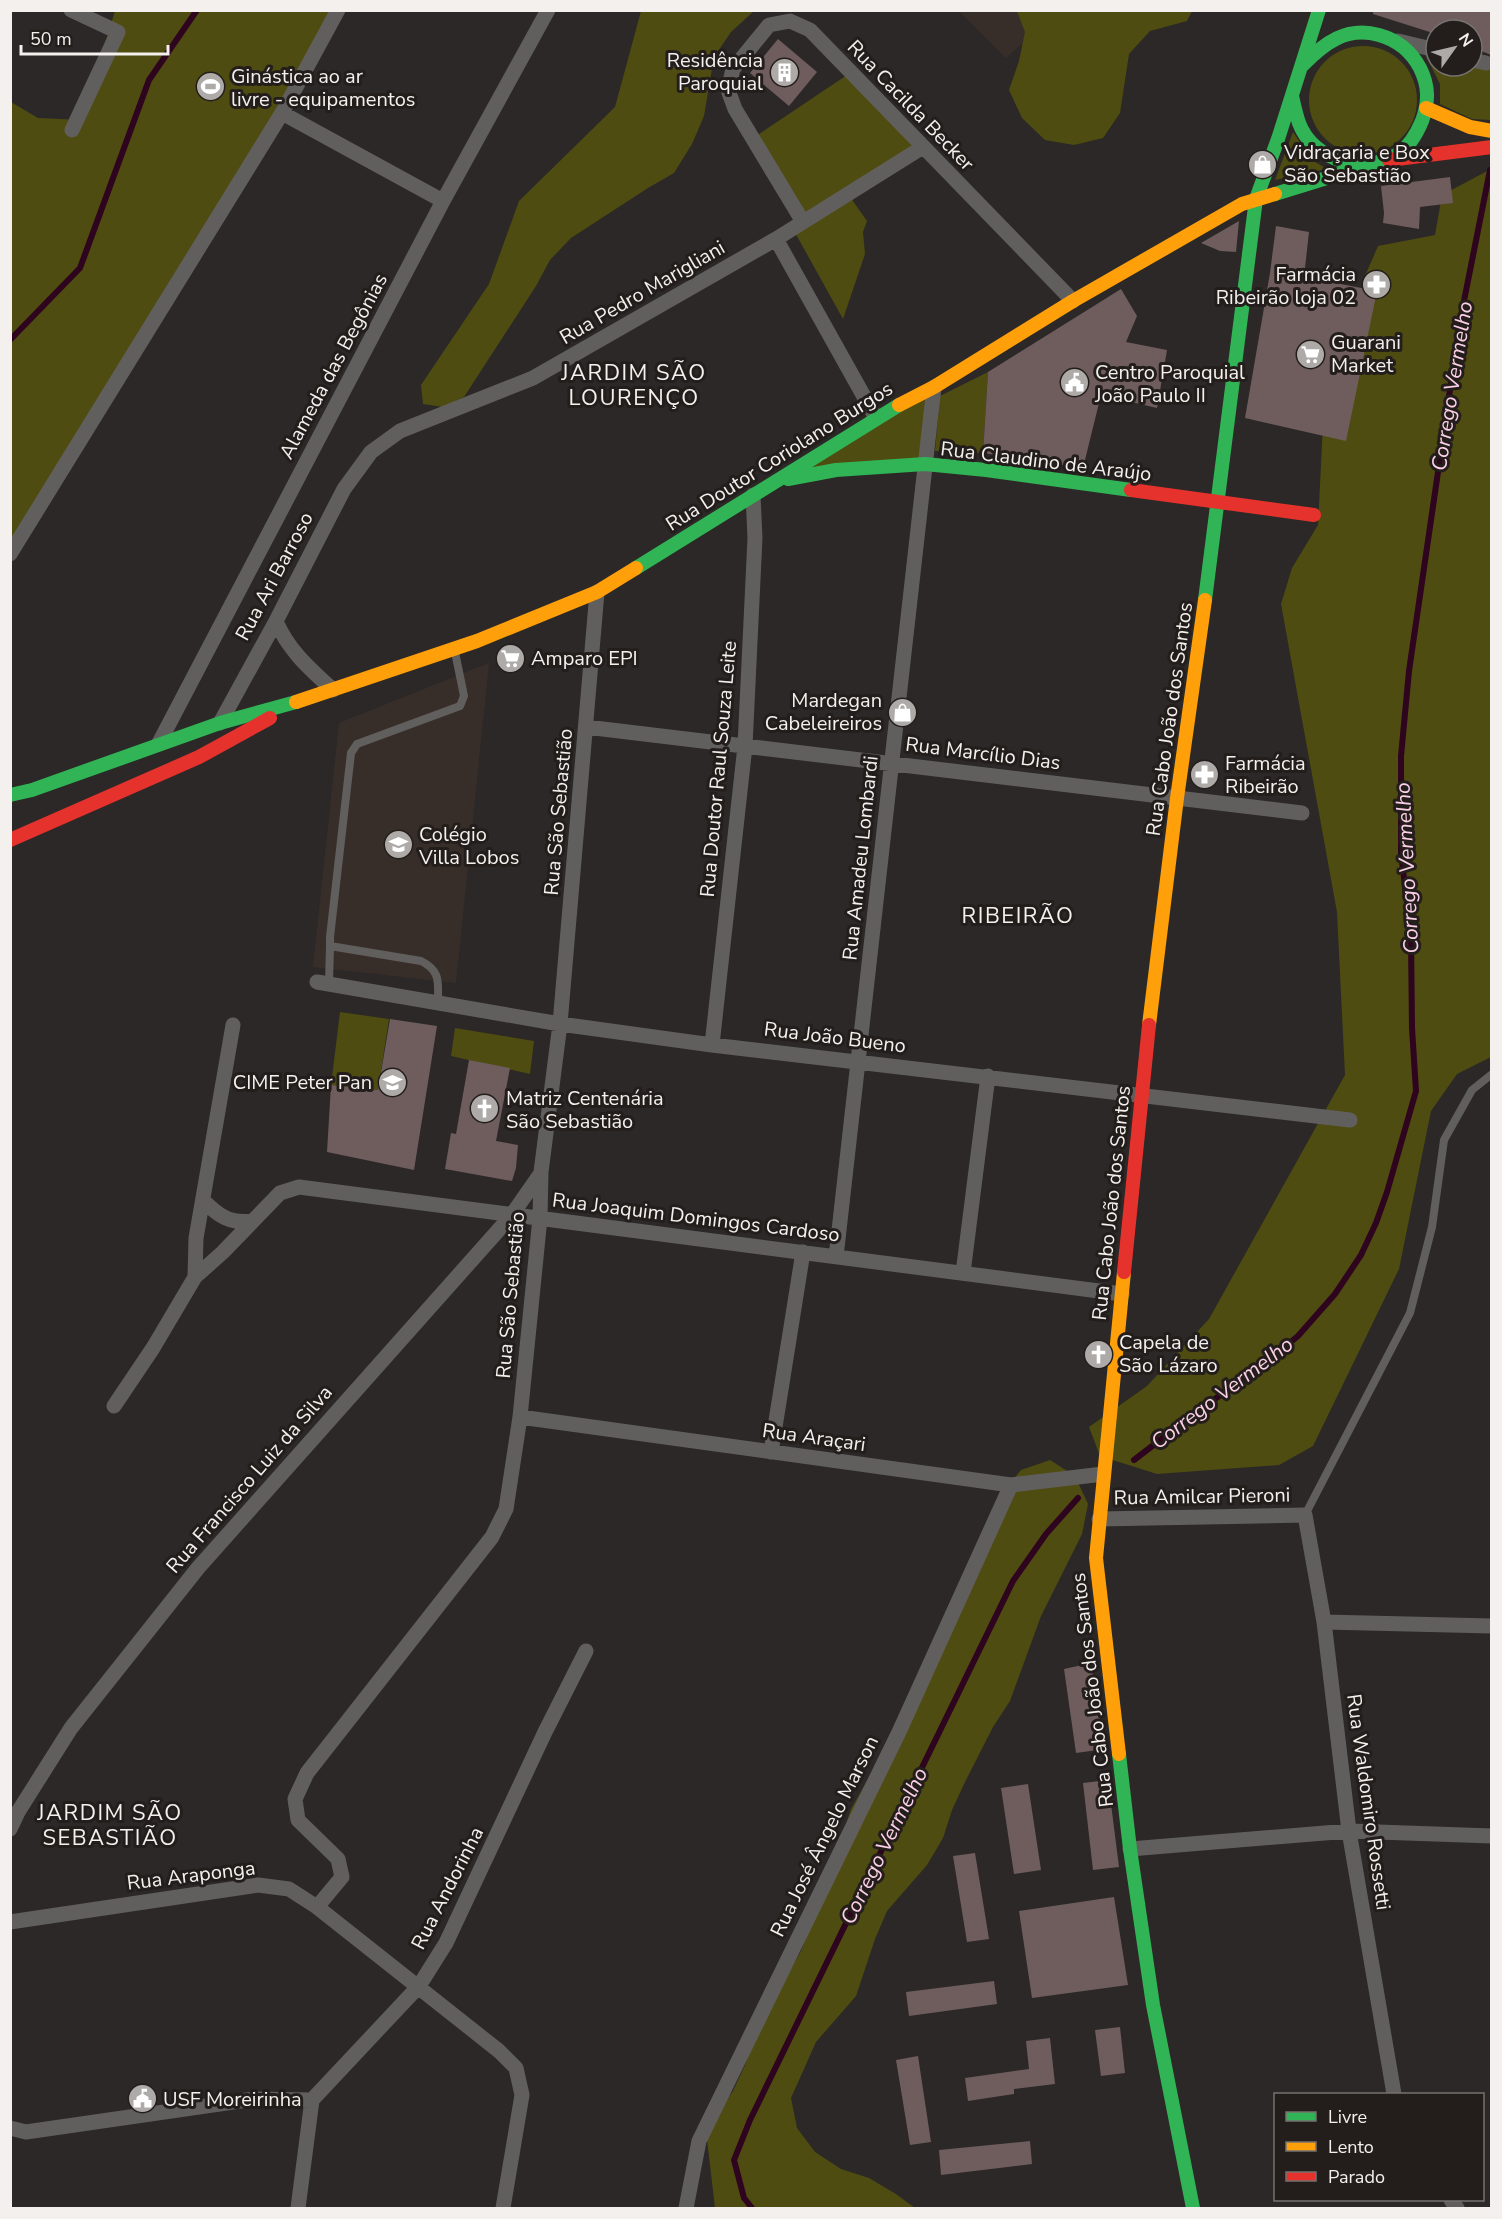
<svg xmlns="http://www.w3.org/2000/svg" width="1502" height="2219" font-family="'Nunito Sans',sans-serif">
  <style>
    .built { fill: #382e29 }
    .green { fill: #4e4c10 }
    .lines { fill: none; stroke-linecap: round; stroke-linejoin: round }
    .stream { stroke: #2e041e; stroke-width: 6 }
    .building { fill: #6f5d5d }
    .lane { stroke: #615f5e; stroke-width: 8 }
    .street { stroke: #615f5e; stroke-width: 15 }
    .fast { stroke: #30b455; stroke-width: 14 }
    .slow { stroke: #ff9f0a; stroke-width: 14 }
    .jam { stroke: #e5322d; stroke-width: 14 }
    .labels { text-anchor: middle; stroke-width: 6; stroke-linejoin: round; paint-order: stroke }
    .poi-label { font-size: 20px; fill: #f3f0ee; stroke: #231e1b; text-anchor: start }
    .street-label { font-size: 20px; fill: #f3f0ee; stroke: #231e1b }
    .water-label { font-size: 21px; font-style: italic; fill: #fcd0e6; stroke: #231e1b }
    .quarter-label { font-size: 22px; letter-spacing: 1.5px; fill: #f3f0ee; stroke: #231e1b }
  </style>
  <rect width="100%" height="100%" fill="#2b2827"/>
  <path class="built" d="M 959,11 L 1059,11 L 1006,58 Z
    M 489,663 L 456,983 L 313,967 L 339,723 Z"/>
  <path class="green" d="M 115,11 L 338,11 L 11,553 L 11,102 L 38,118 L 81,120 Z
    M 641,11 L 754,11 L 731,32 L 714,57 L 704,116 L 692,144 L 674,173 L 648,188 L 571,238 L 550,260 L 536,286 L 464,397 L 443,407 L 423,404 L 421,385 L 489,284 L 519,201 L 615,107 Z
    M 1017,11 L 1017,10 L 1192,11 L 1187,21 L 1150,31 L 1129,54 L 1120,113 L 1103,138 L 1074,145 L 1045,140 L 1022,118 L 1009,90 L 1019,61 L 1025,32 Z
    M1309 100a54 54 0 1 1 108 0a54 54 0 1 1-108 0Z
    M 1426,56 L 1436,58 L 1436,66 L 1468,66 L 1491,59 L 1491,120 L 1472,119 L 1440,104 L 1440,84 Z
    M 850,73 L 920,145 L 848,194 L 867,221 L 863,232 L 865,254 L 843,319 L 793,229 L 802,223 L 753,138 Z
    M 1293,132 L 1312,160 L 1327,169 L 1275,180 Z
    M 1491,169 L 1491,1057 L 1457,1074 L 1431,1111 L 1399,1269 L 1313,1446 L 1279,1465 L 1157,1474 L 1100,1456 L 1089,1427 L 1147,1386 L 1209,1319 L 1345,1075 L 1337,912 L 1281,604 L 1292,568 L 1318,525 L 1323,424 L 1361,347 L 1365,276 L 1378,246 L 1435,235 L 1442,195 Z
    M 988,372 L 983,453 L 935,451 L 940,396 Z
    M 931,392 L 923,462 L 796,471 Z
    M 340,1012 L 389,1019 L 378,1090 L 331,1085 Z
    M 455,1028 L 534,1041 L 530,1074 L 451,1056 Z
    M 1050,1460 L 1075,1476 L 1088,1504 L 1082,1534 L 1041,1616 L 1010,1701 L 993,1727 L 965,1782 L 952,1810 L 943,1838 L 927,1865 L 887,1911 L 875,1939 L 856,1996 L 816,2042 L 791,2098 L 797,2128 L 815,2152 L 841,2169 L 869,2178 L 896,2194 L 915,2208 L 715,2208 L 706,2131 L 733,2091 L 746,2063 L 755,2034 L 801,1951 L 823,1895 L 851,1809 L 886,1747 L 1002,1493 L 1021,1470 Z"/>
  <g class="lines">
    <path class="stream" d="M 10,340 L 80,268 L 149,80 L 197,10
      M 1134,1460 L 1203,1407 L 1259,1369 L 1298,1336 L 1335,1294 L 1361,1255 L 1376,1223 L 1387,1192 L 1416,1091 L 1412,1028 L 1411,936 L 1401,853 L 1401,756 L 1409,671 L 1460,321 L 1490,170
      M 752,2208 L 744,2198 L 734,2160 L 750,2120 L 1013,1581 L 1046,1534 L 1078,1498"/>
  </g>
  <path class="building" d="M 1373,10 L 1491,10 L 1491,55 L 1472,47 L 1472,30 L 1436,30 L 1436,34 L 1373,14 Z
    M 778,39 L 817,72 L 789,106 L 750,73 Z
    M 1450,177 L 1453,203 L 1420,207 L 1419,229 L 1383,223 L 1384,213 L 1381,186 Z
    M 1239,221 L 1236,252 L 1220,251 L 1201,243 Z
    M 1276,226 L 1309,232 L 1304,277 L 1377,291 L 1346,441 L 1245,418 L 1270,273 Z
    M 1121,289 L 1137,316 L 1126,342 L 1167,350 L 1157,408 L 1101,395 L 1083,468 L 983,453 L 988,372 Z
    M 390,1019 L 437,1026 L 414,1170 L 327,1152 L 331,1085 L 378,1090 Z
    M 469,1060 L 510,1068 L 496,1141 L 518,1145 L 516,1168 L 512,1181 L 445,1169 L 451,1133 L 456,1134 Z
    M 1091,1663 L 1105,1749 L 1076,1753 L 1064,1669 Z
    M 1108,1780 L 1119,1867 L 1093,1870 L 1083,1783 Z
    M 1028,1784 L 1041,1870 L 1014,1874 L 1001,1788 Z
    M 975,1853 L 989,1939 L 967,1942 L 953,1856 Z
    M 1114,1897 L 1128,1985 L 1032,1998 L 1019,1911 Z
    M 994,1981 L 997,2004 L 909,2016 L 906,1992 Z
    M 1120,2027 L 1125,2073 L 1101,2076 L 1095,2030 Z
    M 1050,2038 L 1055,2084 L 1014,2089 L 1014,2094 L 968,2101 L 965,2078 L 1029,2069 L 1026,2041 Z
    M 918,2056 L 931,2142 L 910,2145 L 896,2060 Z
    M 1030,2141 L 1032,2164 L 941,2175 L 939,2150 Z"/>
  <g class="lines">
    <path class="lane" d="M 329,984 L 330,946
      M 438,1002 C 438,982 441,971 421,961 L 330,946 L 330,937 L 351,753 L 357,744 L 460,706 L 464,696 L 455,652
      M 1305,1515 L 1410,1313 L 1432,1227 L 1444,1140 L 1472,1090 L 1492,1074"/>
    <path class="street" d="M 71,10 L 118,32 L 72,130
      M 1398,41 L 1436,50
      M 1472,60 L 1486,63
      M 282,113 L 443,201
      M 803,222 L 735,109 L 728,90 L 733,69 L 769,25 L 790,21 L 810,30 L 1073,301
      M 776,239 L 876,418
      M 10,554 L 282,113 L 338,10
      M 276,621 C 288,650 310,669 333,690
      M 220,723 L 276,621 L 344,489 L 371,452 L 400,431 L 533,378 L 776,239 L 923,147
      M 586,727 L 1302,813
      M 159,743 L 443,201 L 548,10
      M 317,982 L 560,1024 L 712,1045 L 1350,1120
      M 233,1025 L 196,1238 L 195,1277 L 223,1252 L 280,1193 L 299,1187 L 1122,1294
      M 712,1045 L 745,746 L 755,538 L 753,495
      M 203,1200 C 218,1216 230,1224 253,1221
      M 836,1257 L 934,387
      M 963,1273 L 988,1076
      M 114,1406 L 153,1348 L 195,1277
      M 520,1417 L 1011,1485 L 1103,1474
      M 771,1452 L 803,1252
      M 1099,1519 L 1305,1515 L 1324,1622 L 1349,1831 L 1394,2094
      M 1324,1622 L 1492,1626
      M 10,1829 L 18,1812 L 71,1728 L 198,1568 L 511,1216 L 541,1173
      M 1130,1849 L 1349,1831 L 1492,1836
      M 317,1907 L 342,1877 L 338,1859 L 298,1820 L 295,1799 L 307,1773 L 492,1537 L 506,1509 L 520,1417 L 540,1218 L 541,1172 L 560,1024 L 597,592
      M 10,1922 L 258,1885 L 289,1889 L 317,1907 L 499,2051 L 516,2068 L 522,2095 L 503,2208
      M 312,2100 L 419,1986 L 446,1943 L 545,1732 L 586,1651
      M 10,2128 L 26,2132 L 254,2099 L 312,2100
      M 1451,2200 L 1457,2208
      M 298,2208 L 312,2100
      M 686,2208 L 699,2141 L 899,1732 L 1011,1485"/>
    <path class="fast" d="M 1292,96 C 1294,105 1296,114 1299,123 C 1313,161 1365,175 1398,154 C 1410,146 1417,133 1422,121 C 1429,102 1429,86 1420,68 C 1411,51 1397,40 1379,35 C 1347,26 1324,43 1303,65
      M 1275,194 L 1372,164
      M 788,479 L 836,470 L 925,464 L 986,470 L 1131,490
      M 636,568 L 899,405
      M 1205,600 L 1256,199 L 1278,139 L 1319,10
      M 10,795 L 32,790 L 220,723 L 296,702
      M 1119,1754 L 1130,1849 L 1153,2005 L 1193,2208"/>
    <path class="slow" d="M 1426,108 L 1470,127 L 1492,131
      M 899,405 L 934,387 L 1073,301 L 1242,204 L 1275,194
      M 296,702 L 477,641 L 597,592 L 636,568
      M 1149,1025 L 1177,798 L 1205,600
      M 1119,1754 L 1096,1558 L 1124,1272"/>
    <path class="jam" d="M 1389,160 L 1492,147
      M 1131,490 L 1314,515
      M 10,840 L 199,757 L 270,718
      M 1124,1272 L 1149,1025"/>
  </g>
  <defs>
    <symbol id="building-disc" viewBox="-11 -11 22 22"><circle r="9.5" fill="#adaaa8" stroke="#231e1b"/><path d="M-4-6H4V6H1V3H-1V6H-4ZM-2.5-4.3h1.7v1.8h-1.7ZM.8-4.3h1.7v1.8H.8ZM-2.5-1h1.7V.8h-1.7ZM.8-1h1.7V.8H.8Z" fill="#fff"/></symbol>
    <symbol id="stadium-disc" viewBox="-11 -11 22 22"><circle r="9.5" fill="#adaaa8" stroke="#231e1b"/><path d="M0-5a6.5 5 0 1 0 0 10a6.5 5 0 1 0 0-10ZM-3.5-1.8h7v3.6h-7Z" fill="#fff"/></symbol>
    <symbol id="shop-disc" viewBox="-11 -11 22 22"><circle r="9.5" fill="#adaaa8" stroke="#231e1b"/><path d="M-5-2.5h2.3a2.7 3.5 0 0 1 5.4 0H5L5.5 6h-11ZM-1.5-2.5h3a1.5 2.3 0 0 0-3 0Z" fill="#fff"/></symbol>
    <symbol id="pharmacy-disc" viewBox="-11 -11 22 22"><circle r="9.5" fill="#adaaa8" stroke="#231e1b"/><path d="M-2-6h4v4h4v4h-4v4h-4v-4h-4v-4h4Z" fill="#fff"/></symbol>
    <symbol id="supermarket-disc" viewBox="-11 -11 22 22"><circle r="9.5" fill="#adaaa8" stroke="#231e1b"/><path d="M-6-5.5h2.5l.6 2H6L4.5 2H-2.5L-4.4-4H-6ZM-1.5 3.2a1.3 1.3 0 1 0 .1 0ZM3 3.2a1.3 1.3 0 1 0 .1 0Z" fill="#fff"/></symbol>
    <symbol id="civic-disc" viewBox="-11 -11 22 22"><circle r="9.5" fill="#adaaa8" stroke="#231e1b"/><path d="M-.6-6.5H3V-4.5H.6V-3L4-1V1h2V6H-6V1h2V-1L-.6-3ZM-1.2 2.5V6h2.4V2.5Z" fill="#fff"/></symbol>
    <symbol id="school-disc" viewBox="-11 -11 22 22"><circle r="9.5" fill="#adaaa8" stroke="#231e1b"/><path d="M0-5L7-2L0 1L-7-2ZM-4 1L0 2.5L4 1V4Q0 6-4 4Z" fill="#fff"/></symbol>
    <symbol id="church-disc" viewBox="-11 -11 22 22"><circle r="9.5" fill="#adaaa8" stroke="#231e1b"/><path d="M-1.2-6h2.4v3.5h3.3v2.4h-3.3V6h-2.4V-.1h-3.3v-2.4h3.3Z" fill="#fff"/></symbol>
  </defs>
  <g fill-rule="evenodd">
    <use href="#building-disc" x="768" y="56" width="33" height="33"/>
    <use href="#stadium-disc" x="194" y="70" width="33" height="33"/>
    <use href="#shop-disc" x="1246" y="148" width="33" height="33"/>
    <use href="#pharmacy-disc" x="1360" y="268" width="33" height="33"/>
    <use href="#supermarket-disc" x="1294" y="338" width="33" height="33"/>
    <use href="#civic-disc" x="1058" y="366" width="33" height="33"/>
    <use href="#supermarket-disc" x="494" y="642" width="33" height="33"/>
    <use href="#shop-disc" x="886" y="696" width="33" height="33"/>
    <use href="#pharmacy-disc" x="1188" y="758" width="33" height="33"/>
    <use href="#school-disc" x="382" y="828" width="33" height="33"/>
    <use href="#school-disc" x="376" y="1066" width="33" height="33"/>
    <use href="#church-disc" x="468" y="1092" width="33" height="33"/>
    <use href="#church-disc" x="1082" y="1338" width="33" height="33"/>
    <use href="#civic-disc" x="126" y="2082" width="33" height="33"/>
  </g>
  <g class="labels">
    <g class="poi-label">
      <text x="763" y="67" text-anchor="end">Residência<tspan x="763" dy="23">Paroquial</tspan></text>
      <text x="231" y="83">Ginástica ao ar<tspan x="231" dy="23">livre - equipamentos</tspan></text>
      <text x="1284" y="159">Vidraçaria e Box<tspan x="1284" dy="23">São Sebastião</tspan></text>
      <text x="1356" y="281" text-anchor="end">Farmácia<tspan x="1356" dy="23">Ribeirão loja 02</tspan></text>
      <text x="1331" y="349">Guarani<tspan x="1331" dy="23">Market</tspan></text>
      <text x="1095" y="379">Centro Paroquial<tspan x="1095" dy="23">João Paulo II</tspan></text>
      <text x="531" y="665">Amparo EPI</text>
      <text x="882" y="707" text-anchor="end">Mardegan<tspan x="882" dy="23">Cabeleireiros</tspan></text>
      <text x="1225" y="770">Farmácia<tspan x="1225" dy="23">Ribeirão</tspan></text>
      <text x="419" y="841">Colégio<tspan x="419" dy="23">Villa Lobos</tspan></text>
      <text x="372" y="1089" text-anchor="end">CIME Peter Pan</text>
      <text x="506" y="1105">Matriz Centenária<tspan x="506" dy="23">São Sebastião</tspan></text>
      <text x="1119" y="1349">Capela de<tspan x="1119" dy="23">São Lázaro</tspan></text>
      <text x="163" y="2106">USF Moreirinha</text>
    </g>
    <g class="street-label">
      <text transform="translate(911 105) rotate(46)" y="7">Rua Cacilda Becker</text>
      <text transform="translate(642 292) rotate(-30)" y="7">Rua Pedro Marigliani</text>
      <text transform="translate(333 366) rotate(-62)" y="7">Alameda das Begônias</text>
      <text transform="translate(779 456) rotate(-32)" y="7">Rua Doutor Coriolano Burgos</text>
      <text transform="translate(1046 461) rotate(7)" y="7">Rua Claudino de Araújo</text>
      <text transform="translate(274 576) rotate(-62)" y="7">Rua Ari Barroso</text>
      <text transform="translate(1169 719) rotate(-82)" y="7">Rua Cabo João dos Santos</text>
      <text transform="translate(983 753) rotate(7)" y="7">Rua Marcílio Dias</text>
      <text transform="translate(718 769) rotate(-85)" y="7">Rua Doutor Raul Souza Leite</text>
      <text transform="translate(558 812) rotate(-85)" y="7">Rua São Sebastião</text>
      <text transform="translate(860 858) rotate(-84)" y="7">Rua Amadeu Lombardi</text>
      <text transform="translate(835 1037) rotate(7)" y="7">Rua João Bueno</text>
      <text transform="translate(1111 1203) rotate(-84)" y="7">Rua Cabo João dos Santos</text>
      <text transform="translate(696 1217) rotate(7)" y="7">Rua Joaquim Domingos Cardoso</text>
      <text transform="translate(510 1295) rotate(-85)" y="7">Rua São Sebastião</text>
      <text transform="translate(814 1437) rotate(8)" y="7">Rua Araçari</text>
      <text transform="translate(249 1479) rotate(-49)" y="7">Rua Francisco Luiz da Silva</text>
      <text transform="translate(1202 1496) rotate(-1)" y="7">Rua Amilcar Pieroni</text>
      <text transform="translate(1092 1690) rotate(-97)" y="7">Rua Cabo João dos Santos</text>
      <text transform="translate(1369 1802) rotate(82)" y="7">Rua Waldomiro Rossetti</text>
      <text transform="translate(824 1836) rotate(-64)" y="7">Rua José Ângelo Marson</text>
      <text transform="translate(191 1875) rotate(-7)" y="7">Rua Araponga</text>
      <text transform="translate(447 1888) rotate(-63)" y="7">Rua Andorinha</text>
    </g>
    <g class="water-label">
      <text transform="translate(1452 386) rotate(-81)" y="7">Corrego Vermelho</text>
      <text transform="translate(1407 868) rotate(-93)" y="7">Corrego Vermelho</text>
      <text transform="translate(1222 1393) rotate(-37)" y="7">Corrego Vermelho</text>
      <text transform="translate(884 1846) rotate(-64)" y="7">Corrego Vermelho</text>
    </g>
    <g class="quarter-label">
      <text x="634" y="380">JARDIM SÃO<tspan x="634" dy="25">LOURENÇO</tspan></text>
      <text x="1018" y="923">RIBEIRÃO</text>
      <text x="110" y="1820">JARDIM SÃO<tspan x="110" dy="25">SEBASTIÃO</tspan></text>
    </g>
  </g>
  <rect width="1502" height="2219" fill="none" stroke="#f3f0ee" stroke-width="24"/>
  <rect x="1274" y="2093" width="210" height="108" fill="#231e1b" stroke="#76726f" stroke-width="1.5"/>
  <rect x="1286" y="2112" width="30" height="9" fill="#30b455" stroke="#76726f" stroke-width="1.5"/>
  <text x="1328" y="2123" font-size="18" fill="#f3f0ee">Livre</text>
  <rect x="1286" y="2142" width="30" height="9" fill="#ff9f0a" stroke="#76726f" stroke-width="1.5"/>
  <text x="1328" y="2153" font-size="18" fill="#f3f0ee">Lento</text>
  <rect x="1286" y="2172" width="30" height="9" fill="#e5322d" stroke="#76726f" stroke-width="1.5"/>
  <text x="1328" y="2183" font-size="18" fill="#f3f0ee">Parado</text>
  <g transform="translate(1454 48) rotate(56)"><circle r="28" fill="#231e1b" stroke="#76726f" stroke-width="1.5"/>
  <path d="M0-4.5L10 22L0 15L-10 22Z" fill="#adaaa8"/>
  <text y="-9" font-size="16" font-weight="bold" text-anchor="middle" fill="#f3f0ee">N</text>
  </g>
  <path d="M21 45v9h147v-9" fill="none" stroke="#f3f0ee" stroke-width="3"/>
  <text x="30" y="45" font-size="18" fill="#f3f0ee" stroke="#231e1b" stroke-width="4.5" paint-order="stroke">50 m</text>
</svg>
